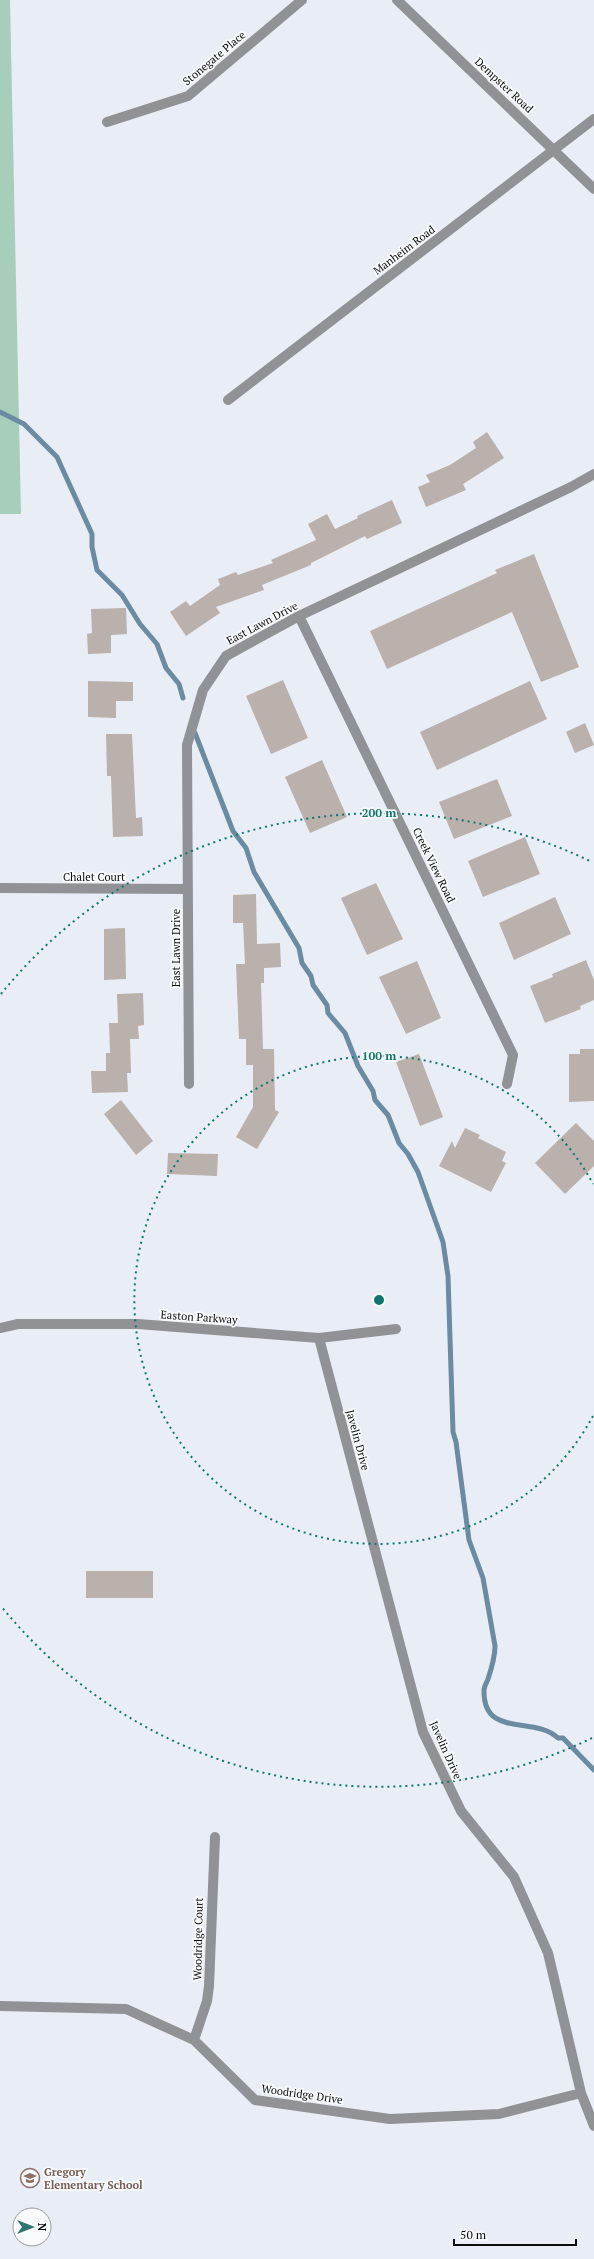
<svg xmlns="http://www.w3.org/2000/svg" width="594" height="2259" font-family="'PT Serif',serif">
  <style>
    .green { fill: #a7cebb }
    .lines { fill: none; stroke-linecap: round; stroke-linejoin: round }
    .stream { stroke: #6a8ba2; stroke-width: 5 }
    .building { fill: #bab0ac }
    .street { stroke: #909295; stroke-width: 10 }
    .ring { fill: none; stroke: #0f766e; stroke-width: 2; stroke-dasharray: 2 4 }
    .labels { text-anchor: middle; stroke-width: 3.5; stroke-linejoin: round; paint-order: stroke }
    .street-label { font-size: 11px; fill: #0a0c0e; stroke: #f9fbfe }
    .education-label { font-size: 11px; font-weight: bold; fill: #785e54; stroke: #f9fbfe; text-anchor: start }
    .centre { fill: #0f766e; stroke: #f9fbfe; stroke-width: 2 }
    .ring-label { font-size: 12px; text-anchor: middle; font-weight: bold; fill: #0f766e; stroke: #f9fbfe; stroke-width: 3.5; stroke-linejoin: round; paint-order: stroke }
  </style>
  <rect width="100%" height="100%" fill="#e9eef6"/>
  <path class="green" d="M 0,0 L 10,0 L 21,514 L 0,514 Z"/>
  <g class="lines">
    <path class="stream" d="M 0,412 L 24,424 L 57,457 L 92,534 L 92,547 L 97,570 L 122,595 L 140,624 L 157,644 L 166,668 L 179,684 L 183,698
      M 195,733 L 233,831 L 246,848 L 254,872 L 299,948 L 302,963 L 311,976 L 313,985 L 327,1005 L 328,1013 L 345,1033 L 358,1066 L 373,1091 L 375,1100 L 388,1115 L 399,1143 L 408,1154 L 418,1172 L 443,1242 L 448,1276 L 453,1432 L 456,1442 L 469,1540 L 483,1578 L 495,1646 C 495,1657 492,1667 488,1679 C 487,1682 484,1686 484,1690 C 483,1739 534,1715 558,1738 L 563,1738 L 594,1770"/>
  </g>
  <path class="building" d="M 487,432 L 504,458 L 463,484 L 466,490 L 426,507 L 418,487 L 430,482 L 426,475 L 450,465 L 476,448 L 473,442 Z
    M 392,500 L 402,523 L 367,539 L 365,536 L 311,563 L 311,565 L 262,585 L 264,590 L 216,607 L 220,613 L 186,636 L 170,612 L 186,601 L 190,606 L 220,585 L 218,579 L 236,572 L 238,575 L 273,563 L 271,560 L 316,540 L 308,524 L 327,514 L 335,529 L 358,518 L 357,516 Z
    M 534,554 L 579,667 L 541,682 L 512,612 L 387,669 L 370,631 L 497,573 L 495,570 Z
    M 126,608 L 127,634 L 111,635 L 111,653 L 88,654 L 87,634 L 92,633 L 91,609 Z
    M 283,680 L 308,738 L 271,754 L 246,696 Z
    M 88,681 L 133,682 L 133,701 L 116,701 L 116,718 L 88,717 Z
    M 530,681 L 547,719 L 437,770 L 420,732 Z
    M 585,723 L 594,745 L 575,753 L 566,732 Z
    M 106,734 L 132,734 L 136,818 L 142,817 L 143,836 L 113,837 L 111,776 L 107,776 Z
    M 322,760 L 347,817 L 310,833 L 285,777 Z
    M 497,779 L 512,816 L 454,839 L 439,802 Z
    M 525,837 L 540,874 L 483,897 L 468,861 Z
    M 376,883 L 403,939 L 367,955 L 341,898 Z
    M 256,894 L 257,944 L 280,943 L 281,967 L 264,968 L 264,983 L 261,983 L 263,1049 L 274,1049 L 275,1110 L 279,1112 L 257,1149 L 236,1137 L 253,1107 L 253,1065 L 246,1065 L 246,1039 L 239,1039 L 236,964 L 245,964 L 243,923 L 233,923 L 233,895 Z
    M 555,897 L 571,934 L 514,960 L 499,923 Z
    M 125,928 L 126,979 L 104,980 L 104,929 Z
    M 586,960 L 594,980 L 594,1000 L 580,1006 L 581,1009 L 545,1023 L 530,986 L 553,977 L 552,974 Z
    M 417,961 L 441,1018 L 406,1034 L 379,977 Z
    M 143,993 L 144,1025 L 138,1026 L 139,1039 L 130,1039 L 131,1073 L 127,1073 L 128,1092 L 92,1093 L 91,1071 L 106,1071 L 106,1053 L 110,1053 L 109,1023 L 118,1023 L 117,994 Z
    M 580,1049 L 594,1049 L 594,1101 L 569,1102 L 569,1054 L 580,1054 Z
    M 419,1054 L 443,1117 L 420,1126 L 396,1062 Z
    M 121,1100 L 153,1141 L 136,1155 L 104,1114 Z
    M 576,1123 L 594,1141 L 594,1166 L 565,1194 L 535,1163 Z
    M 465,1128 L 480,1135 L 478,1138 L 506,1152 L 502,1161 L 506,1163 L 491,1192 L 439,1166 L 452,1141 L 455,1148 Z
    M 168,1153 L 218,1154 L 217,1176 L 167,1174 Z
    M 86,1571 L 153,1571 L 153,1598 L 86,1598 Z"/>
  <g class="lines">
    <path class="street" d="M 397,0 L 594,189
      M 107,122 L 188,96 L 302,0
      M 228,400 L 594,119
      M 299,616 L 513,1055 L 507,1084
      M 0,888 L 188,889
      M 189,1084 L 187,745 L 203,690 L 226,656 L 299,616 L 571,487 L 594,474
      M 0,1328 L 18,1324 L 138,1324 L 319,1338 L 396,1329
      M 319,1338 L 423,1732 L 461,1811 L 514,1877 L 548,1953 L 581,2093 L 594,2126
      M 0,2006 L 126,2009 L 194,2040 L 255,2100 L 390,2119 L 499,2114 L 581,2093
      M 194,2040 L 207,2001 L 209,1986 L 215,1837"/>
  </g>
  <g class="ring">
    <path d="M593 1416A244 244 0 1 1 593 1184"/>
    <path d="M592 1738A487 487 0 0 1 1 1606M1 994A487 487 0 0 1 592 862"/>
  </g>
  <defs>
    <symbol id="school-ring" viewBox="-11 -11 22 22"><circle r="9.5" fill="#f9fbfe" stroke="#8d6e63" stroke-width="1.5"/><path d="M0-5L7-2L0 1L-7-2ZM-4 1L0 2.5L4 1V4Q0 6-4 4Z" fill="#8d6e63"/></symbol>
  </defs>
  <g fill-rule="evenodd">
    <use href="#school-ring" x="19" y="2167" width="22" height="22"/>
  </g>
  <g class="labels">
    <g class="street-label">
      <text transform="translate(214 58) rotate(-40)" y="4">Stonegate Place</text>
      <text transform="translate(504 85) rotate(43)" y="4">Dempster Road</text>
      <text transform="translate(404 250) rotate(-37)" y="4">Manheim Road</text>
      <text transform="translate(262 623) rotate(-28)" y="4">East Lawn Drive</text>
      <text transform="translate(434 865) rotate(64)" y="4">Creek View Road</text>
      <text x="94" y="881">Chalet Court</text>
      <text transform="translate(176 948) rotate(-90)" y="4">East Lawn Drive</text>
      <text transform="translate(199 1317) rotate(4)" y="4">Easton Parkway</text>
      <text transform="translate(358 1440) rotate(75)" y="4">Javelin Drive</text>
      <text transform="translate(446 1750) rotate(66)" y="4">Javelin Drive</text>
      <text transform="translate(198 1939) rotate(-89)" y="4">Woodridge Court</text>
      <text transform="translate(302 2094) rotate(8)" y="4">Woodridge Drive</text>
    </g>
    <g class="education-label">
      <text x="44" y="2176">Gregory<tspan x="44" dy="13">Elementary School</tspan></text>
    </g>
  </g>
  <circle cx="379" cy="1300" r="6" class="centre"/>
  <g class="ring-label">
    <text x="379" y="817">200 m</text>
    <text x="379" y="1060">100 m</text>
  </g>
  <g transform="translate(32 2227) rotate(90)"><circle r="19" fill="#f9fbfe" stroke="#999b9e"/>
  <path d="M0-3L7 15L0 10L-7 15Z" fill="#2d7570"/>
  <text y="-6" font-size="11" font-weight="bold" text-anchor="middle" fill="#0a0c0e">N</text>
  </g>
  <path d="M454 2239v6h122v-6" fill="none" stroke="#0a0c0e" stroke-width="2"/>
  <text x="460" y="2239" font-size="12" fill="#0a0c0e" stroke="#f9fbfe" stroke-width="3" paint-order="stroke">50 m</text>
</svg>
